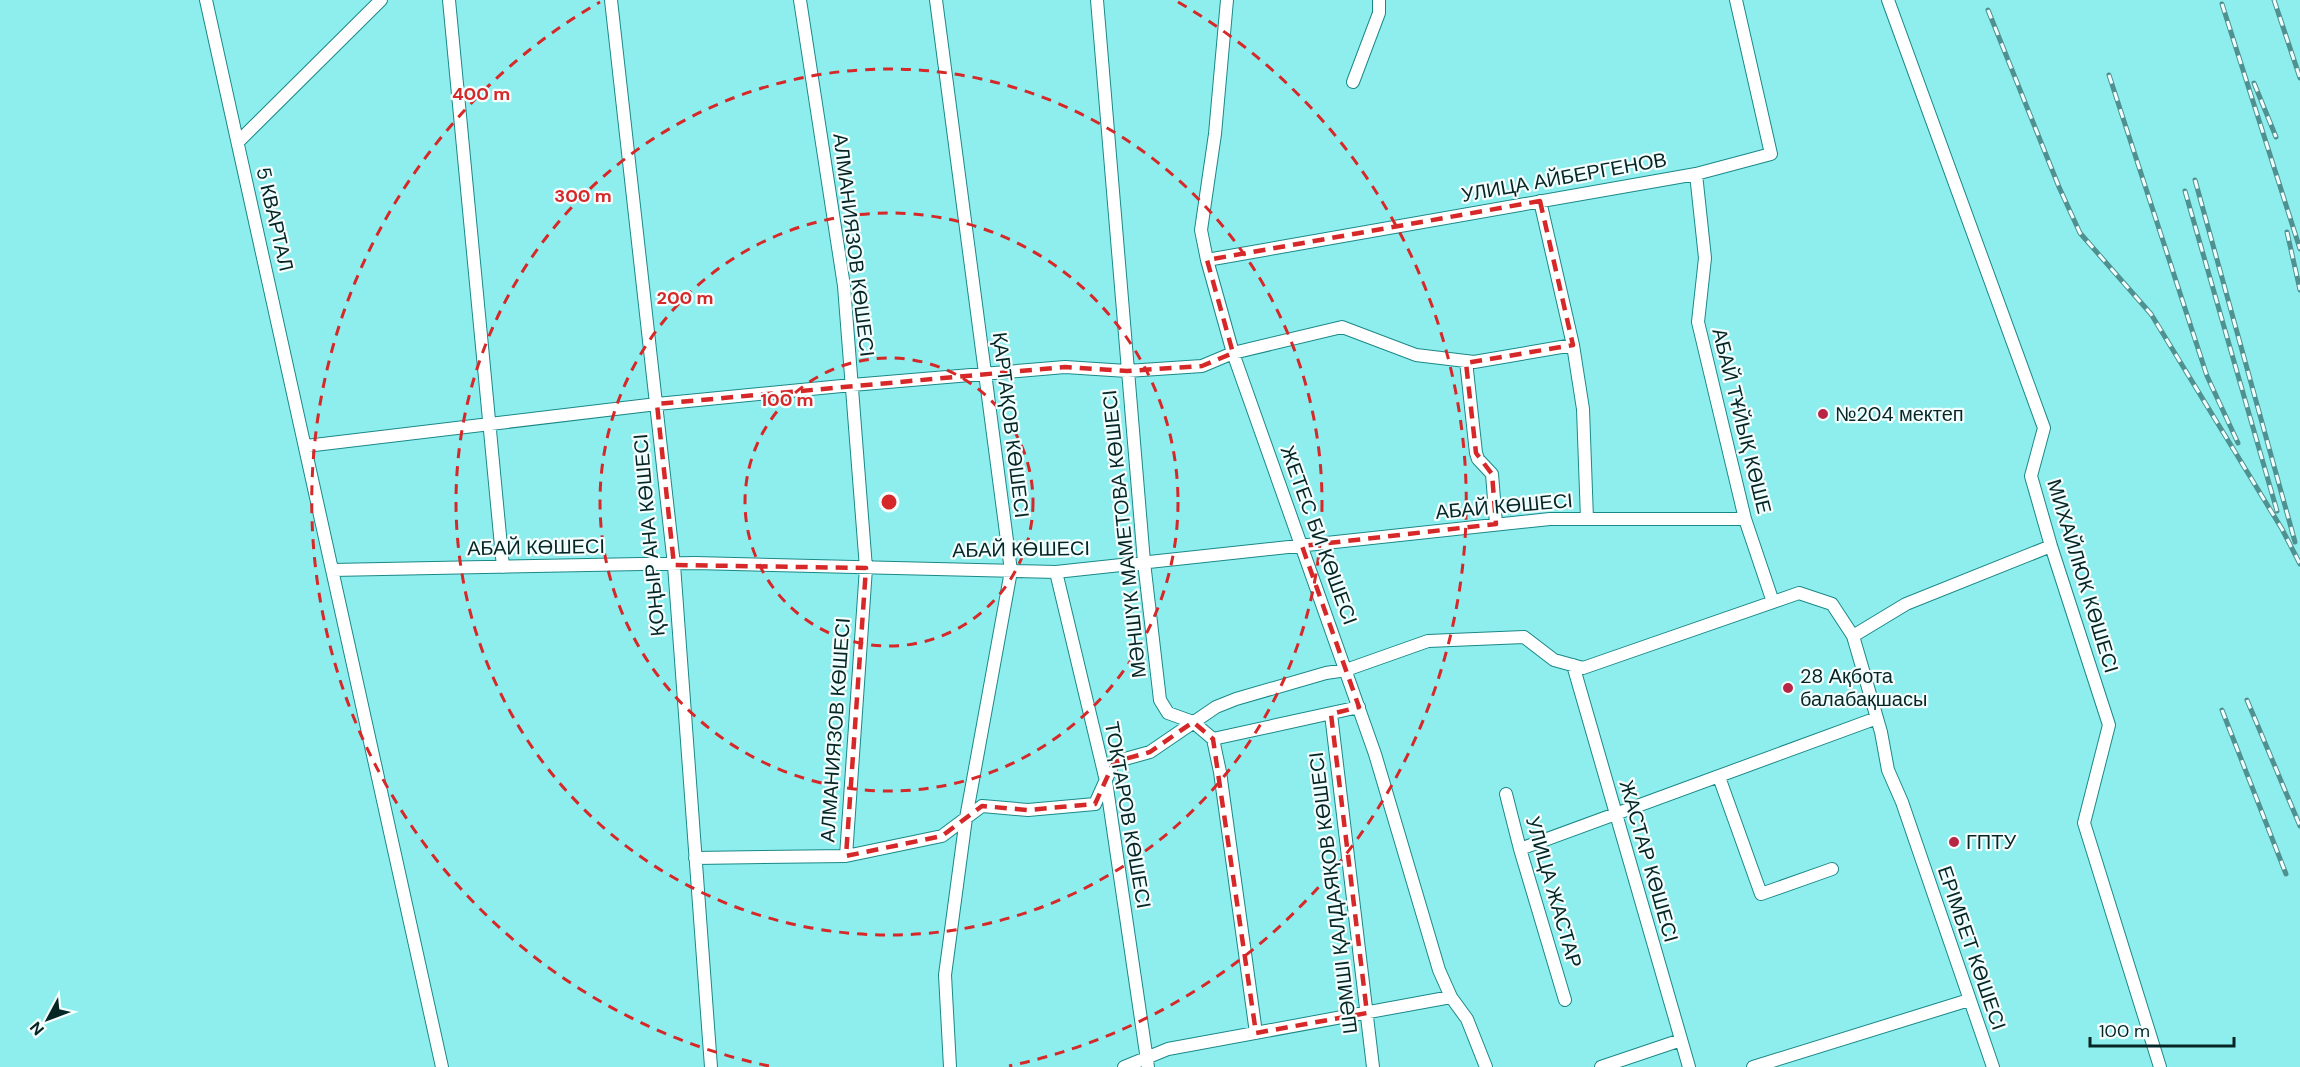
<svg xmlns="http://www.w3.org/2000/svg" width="2300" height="1067" font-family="'DM Sans',sans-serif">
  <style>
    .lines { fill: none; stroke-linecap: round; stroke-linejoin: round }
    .minor-casing { stroke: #1b8888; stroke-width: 14 }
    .minor { stroke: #fff; stroke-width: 12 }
    .rail-casing { stroke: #4f9191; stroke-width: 5 }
    .rail { stroke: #f5fefe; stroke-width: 3; stroke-dasharray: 9; stroke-linecap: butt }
    .marked { fill: none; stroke: #d62828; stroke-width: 4.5; stroke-dasharray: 12 8; stroke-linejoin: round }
    .ring { fill: none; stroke: #d62828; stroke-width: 3; stroke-dasharray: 10 8 }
    .poi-dot { fill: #b82645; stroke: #f5fefe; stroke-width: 2 }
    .labels { text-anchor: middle; stroke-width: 4.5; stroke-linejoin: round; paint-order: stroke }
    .street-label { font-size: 20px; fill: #062626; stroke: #f5fefe }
    .poi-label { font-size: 20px; fill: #062626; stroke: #f5fefe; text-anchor: start }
    .centre { fill: #d62828; stroke: #f5fefe; stroke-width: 3 }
    .ring-label { font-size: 18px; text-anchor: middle; font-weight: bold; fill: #d62828; stroke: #f5fefe; stroke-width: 4.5; stroke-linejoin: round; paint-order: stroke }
  </style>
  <rect width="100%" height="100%" fill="#8eeeed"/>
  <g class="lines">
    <defs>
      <path id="minor" d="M 206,0 L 442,1067
        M 449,0 L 503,567
        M 611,0 L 674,565 L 711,1067
        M 800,0 L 844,286 L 866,568 L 846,856
        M 936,0 L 1011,571 L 966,818 L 945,975 L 950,1067
        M 1097,0 L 1144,562 L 1160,700 L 1168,713 L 1193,722 L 1213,739 L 1220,772 L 1256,1033
        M 1227,0 L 1215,134 L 1201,230 L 1207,260 L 1233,353 L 1375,754 L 1439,970 L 1451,997 L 1467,1019 L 1486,1067
        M 1888,0 L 2044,428 L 2031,476 L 2051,546 L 2109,725 L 2084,823 L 2160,1067
        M 1353,82 L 1379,13 L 1379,0
        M 238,142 L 381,0
        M 1696,174 L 1705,258 L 1698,322 L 1745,519 L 1773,602
        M 1540,201 L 1573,345 L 1583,409 L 1587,519
        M 1207,260 L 1696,174 L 1771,154 L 1736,0
        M 1466,361 L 1476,453 L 1478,459 L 1492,474 L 1496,524
        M 306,446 L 657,404 L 852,385 L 1065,367 L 1127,371 L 1202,366 L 1233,353 L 1342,327 L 1416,355 L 1474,362 L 1573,345
        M 332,570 L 695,563 L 1056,572 L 1550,519 L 1745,519
        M 1056,572 L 1106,781 L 1148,1067
        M 1573,665 L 1689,1067
        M 1331,714 L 1373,1067
        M 1213,739 L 1359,707
        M 1719,777 L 1761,894 L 1832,869
        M 1506,794 L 1520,849 L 1565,1000
        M 1520,849 L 1877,718
        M 695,858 L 846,856 L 942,836 L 982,806 L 1028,810 L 1095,804 L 1114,762 L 1150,752 L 1216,707 L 1236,699 L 1326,673 L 1346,670 L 1428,641 L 1524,637 L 1554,660 L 1583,668 L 1799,593 L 1832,604 L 1853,636
        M 1124,1067 L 1168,1049 L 1451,997
        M 1601,1067 L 1681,1040
        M 1753,1067 L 1969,1000
        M 1993,1067 L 1902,802 L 1888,770 L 1881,732 L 1853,636 L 1906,604 L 2051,546"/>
    </defs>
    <use href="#minor" class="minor-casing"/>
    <use href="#minor" class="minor"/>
    <defs>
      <path id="rail" d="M 2274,0 L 2300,78
        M 2222,4 L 2300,249
        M 1988,10 L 2059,187 L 2080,233 L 2151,314 L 2282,529 L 2300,564
        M 2109,75 L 2207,376 L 2238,443
        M 2254,83 L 2276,137
        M 2195,180 L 2295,542
        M 2185,191 L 2277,511
        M 2287,232 L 2300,290
        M 2247,700 L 2300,826
        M 2222,710 L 2286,874"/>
    </defs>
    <use href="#rail" class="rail-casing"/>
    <use href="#rail" class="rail"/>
  </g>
  <path class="marked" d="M 1540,201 L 1573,345 L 1466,363 L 1476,453 L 1492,474 L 1496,524 L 1302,546 L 1359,707 L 1331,714 L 1367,1013 L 1256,1033 L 1213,739 L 1193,722 L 1150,752 L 1114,762 L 1095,804 L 1028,810 L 982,806 L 942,836 L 846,856 L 866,568 L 674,565 L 657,404 L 1065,367 L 1127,371 L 1202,366 L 1233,353 L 1207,260 Z"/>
  <g class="ring">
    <circle cx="889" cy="502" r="144"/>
    <circle cx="889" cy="502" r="289"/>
    <circle cx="889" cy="502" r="433"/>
    <path d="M769 1066A577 577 0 0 1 600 2M1178 2A577 577 0 0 1 1009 1066"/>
  </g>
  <g class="poi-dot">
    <circle cx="1823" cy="414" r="6"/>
    <circle cx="1788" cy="688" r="6"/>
    <circle cx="1954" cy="842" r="6"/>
  </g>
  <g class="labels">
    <g class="street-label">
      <text transform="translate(1564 177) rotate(-10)" y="7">УЛИЦА АЙБЕРГЕНОВ</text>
      <text transform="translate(275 219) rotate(77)" y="7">5 КВАРТАЛ</text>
      <text transform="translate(854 245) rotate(83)" y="7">АЛМАНИЯЗОВ КӨШЕСІ</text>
      <text transform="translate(1742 421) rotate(76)" y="7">АБАЙ ТҰЙЫҚ КӨШЕ</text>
      <text transform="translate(1011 425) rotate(83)" y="7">ҚАРТАҚОВ КӨШЕСІ</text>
      <text transform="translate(1504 506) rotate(-5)" y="7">АБАЙ КӨШЕСІ</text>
      <text transform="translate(1124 534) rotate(-96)" y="7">МӘНШҮК МАМЕТОВА КӨШЕСІ</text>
      <text transform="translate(649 535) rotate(-95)" y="7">ҚОҢЫР АНА КӨШЕСІ</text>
      <text transform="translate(1319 535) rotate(70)" y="7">ЖЕТЕС БИ КӨШЕСІ</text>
      <text transform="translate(536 547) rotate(-1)" y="7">АБАЙ КӨШЕСІ</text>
      <text transform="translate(1021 549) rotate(-1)" y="7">АБАЙ КӨШЕСІ</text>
      <text transform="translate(2083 576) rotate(73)" y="7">МИХАЙЛЮК КӨШЕСІ</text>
      <text transform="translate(835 730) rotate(-86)" y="7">АЛМАНИЯЗОВ КӨШЕСІ</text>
      <text transform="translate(1128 815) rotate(80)" y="7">ТОҚТАРОВ КӨШЕСІ</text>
      <text transform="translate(1649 861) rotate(74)" y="7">ЖАСТАР КӨШЕСІ</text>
      <text transform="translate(1554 892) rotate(74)" y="7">УЛИЦА ЖАСТАР</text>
      <text transform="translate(1333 893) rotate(-97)" y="7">ШӘМШІ ҚАЛДАЯҚОВ КӨШЕСІ</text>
      <text transform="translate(1972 948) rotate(71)" y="7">ЕРІМБЕТ КӨШЕСІ</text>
    </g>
    <g class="poi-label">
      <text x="1835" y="421">№204 мектеп</text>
      <text x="1800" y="683">28 Ақбота<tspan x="1800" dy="23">балабақшасы</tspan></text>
      <text x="1966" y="849">ГПТУ</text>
    </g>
  </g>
  <circle cx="889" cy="502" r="9" class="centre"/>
  <g class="ring-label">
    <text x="481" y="100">400 m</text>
    <text x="583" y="202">300 m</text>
    <text x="685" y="304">200 m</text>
    <text x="787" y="406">100 m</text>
  </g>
  <g transform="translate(48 1019) rotate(229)" stroke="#f5fefe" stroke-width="4.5" paint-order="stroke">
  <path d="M0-4.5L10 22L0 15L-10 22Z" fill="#062626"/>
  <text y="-9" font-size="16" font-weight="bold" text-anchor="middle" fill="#062626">N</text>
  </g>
  <path d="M2090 1037v9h144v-9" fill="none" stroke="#062626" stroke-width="3"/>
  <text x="2099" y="1037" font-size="18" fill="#062626" stroke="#f5fefe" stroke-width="4.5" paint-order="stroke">100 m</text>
</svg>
